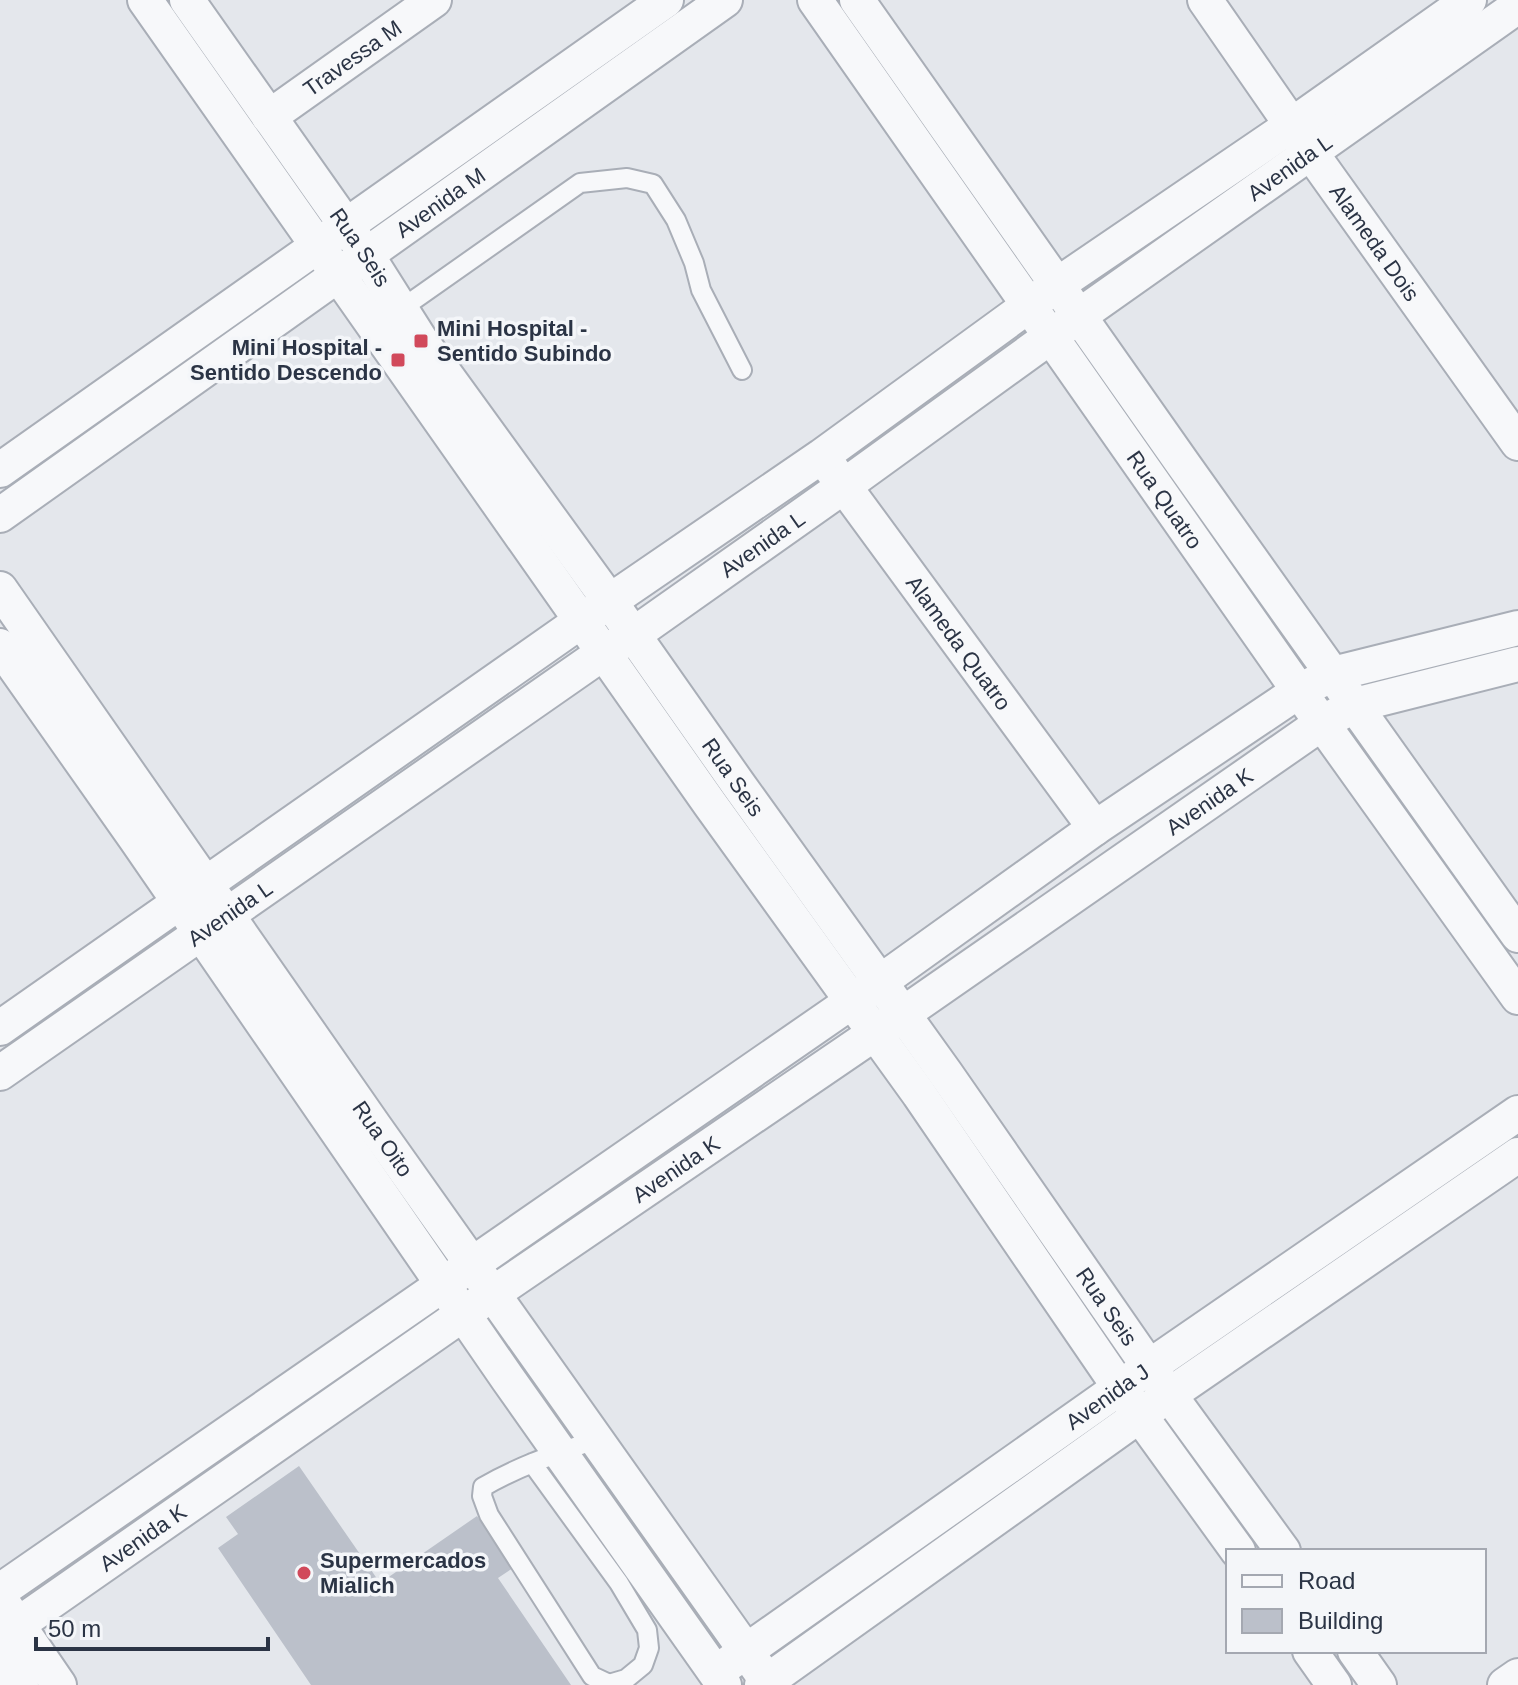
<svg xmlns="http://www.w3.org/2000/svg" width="1518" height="1685" font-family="Helvetica,sans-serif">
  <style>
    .building { fill: #bbc0ca }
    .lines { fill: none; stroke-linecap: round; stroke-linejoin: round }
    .lane-casing { stroke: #a9aeb7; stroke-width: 22 }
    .street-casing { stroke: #a9aeb7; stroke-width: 38 }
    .lane { stroke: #f7f8fa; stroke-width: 18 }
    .street { stroke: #f7f8fa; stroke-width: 34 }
    .poi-dot { fill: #d1495b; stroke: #f4f6f9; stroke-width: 3 }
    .labels { text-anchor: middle; stroke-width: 7; stroke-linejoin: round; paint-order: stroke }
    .street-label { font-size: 22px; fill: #2b3445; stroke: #f4f6f9 }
    .poi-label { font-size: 22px; font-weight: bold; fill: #2b3445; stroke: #f4f6f9; text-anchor: start }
  </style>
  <rect width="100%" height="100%" fill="#e4e7ec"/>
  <path class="building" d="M 299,1466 L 380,1583 L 477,1516 L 513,1568 L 498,1578 L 571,1685 L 311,1685 L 218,1548 L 238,1534 L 226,1517 Z"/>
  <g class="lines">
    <defs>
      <path id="lane" d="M 401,309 L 580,183 L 627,178 L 653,184 L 676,220 L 694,263 L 701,290 L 742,370
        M 532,1463 L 619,1583 L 647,1630 L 649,1648 L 643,1665 L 626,1679 L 609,1684 L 592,1676 L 489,1515 L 482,1496 L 483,1487 C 519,1466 558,1453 597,1439"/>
      <g id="street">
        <path d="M 145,0 L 710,804 L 919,1094 L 1120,1388 L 1238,1551"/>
        <path id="s1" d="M 187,0 L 366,254 L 421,341 L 611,603 L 738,784 L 946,1074 L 1149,1367 L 1283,1551"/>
        <path id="s2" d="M 815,0 L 1299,691 L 1518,997"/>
        <path d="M 857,0 L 1183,464 L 1518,935"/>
        <path id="s3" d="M 1205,0 L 1311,153 L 1518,443"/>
        <path id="s4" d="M 269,117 L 434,0"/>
        <path id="s5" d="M 830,467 L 1095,828"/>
        <path d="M 0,470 L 666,0"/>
        <path id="s6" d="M 0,515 L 725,0"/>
        <path id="s7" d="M 0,589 L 374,1126 L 770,1685"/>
        <path d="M 0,646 L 136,839 L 508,1379 L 724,1685"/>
        <path d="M 0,1028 L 581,621 L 822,456 L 1057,285 L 1292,125 L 1469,0"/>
        <path id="s8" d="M 0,1073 L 603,653 L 633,635 L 844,486 L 1079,316 L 1518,6"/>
        <path d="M 0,1591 L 880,982 L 1095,828 L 1299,691 L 1333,674 L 1518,628"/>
        <path d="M 5,1606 L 59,1685"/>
        <path id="s9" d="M 0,1637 L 463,1314 L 903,1014 L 1322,723 L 1355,705 L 1518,664"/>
        <path d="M 1310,1651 L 1334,1685"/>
        <path d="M 1355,1651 L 1379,1685"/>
        <path d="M 0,1655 L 21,1685"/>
        <path id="s10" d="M 728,1664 L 1149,1367 L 1518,1113"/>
        <path d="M 762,1685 L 1140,1415 L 1518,1155"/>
        <path d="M 1505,1685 L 1518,1676"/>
      </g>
    </defs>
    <use href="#lane" class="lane-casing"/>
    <use href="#street" class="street-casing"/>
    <use href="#lane" class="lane"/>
    <use href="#street" class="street"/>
  </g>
  <g class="poi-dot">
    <rect x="413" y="333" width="16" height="16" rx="4"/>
    <rect x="390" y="352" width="16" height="16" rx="4"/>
    <circle cx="304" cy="1573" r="8"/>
  </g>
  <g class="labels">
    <g class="street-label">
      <text dy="8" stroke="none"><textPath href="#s4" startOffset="102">Travessa M</textPath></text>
      <text dy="8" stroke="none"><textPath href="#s8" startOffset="1576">Avenida L</textPath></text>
      <text dy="8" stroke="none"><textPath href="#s6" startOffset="540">Avenida M</textPath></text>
      <text dy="8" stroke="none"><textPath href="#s3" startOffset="296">Alameda Dois</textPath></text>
      <text dy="8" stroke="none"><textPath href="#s1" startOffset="302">Rua Seis</textPath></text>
      <text dy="8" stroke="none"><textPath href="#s2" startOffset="610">Rua Quatro</textPath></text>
      <text dy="8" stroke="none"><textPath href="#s8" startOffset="928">Avenida L</textPath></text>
      <text dy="8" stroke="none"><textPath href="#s5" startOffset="218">Alameda Quatro</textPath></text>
      <text dy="8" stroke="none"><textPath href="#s1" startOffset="950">Rua Seis</textPath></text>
      <text dy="8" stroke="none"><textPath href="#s9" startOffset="1470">Avenida K</textPath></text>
      <text dy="8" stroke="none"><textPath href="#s8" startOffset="280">Avenida L</textPath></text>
      <text dy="8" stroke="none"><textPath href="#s7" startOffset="670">Rua Oito</textPath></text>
      <text dy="8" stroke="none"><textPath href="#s9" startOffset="822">Avenida K</textPath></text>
      <text dy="8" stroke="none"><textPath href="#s1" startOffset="1598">Rua Seis</textPath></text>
      <text dy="8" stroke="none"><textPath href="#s10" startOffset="464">Avenida J</textPath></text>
      <text dy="8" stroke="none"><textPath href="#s9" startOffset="174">Avenida K</textPath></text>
    </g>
    <g class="poi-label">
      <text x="437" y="336">Mini Hospital -<tspan x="437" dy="25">Sentido Subindo</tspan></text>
      <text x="382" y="355" text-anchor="end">Mini Hospital -<tspan x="382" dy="25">Sentido Descendo</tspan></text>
      <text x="320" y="1568">Supermercados<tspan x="320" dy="25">Mialich</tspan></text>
    </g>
  </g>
  <rect x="1226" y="1549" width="260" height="104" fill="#f4f6f9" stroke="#a4a8b1" stroke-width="2"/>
  <rect x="1242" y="1575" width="40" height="12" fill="#f7f8fa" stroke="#a4a8b1" stroke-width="2"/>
  <text x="1298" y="1589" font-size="24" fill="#2b3445">Road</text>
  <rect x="1242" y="1609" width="40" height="24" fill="#bbc0ca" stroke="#a4a8b1" stroke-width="2"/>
  <text x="1298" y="1629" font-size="24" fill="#2b3445">Building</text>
  <path d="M36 1637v12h232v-12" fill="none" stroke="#2b3445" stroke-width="4"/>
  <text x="48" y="1637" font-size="24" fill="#2b3445" stroke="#f4f6f9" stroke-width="6" paint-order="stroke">50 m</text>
</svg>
